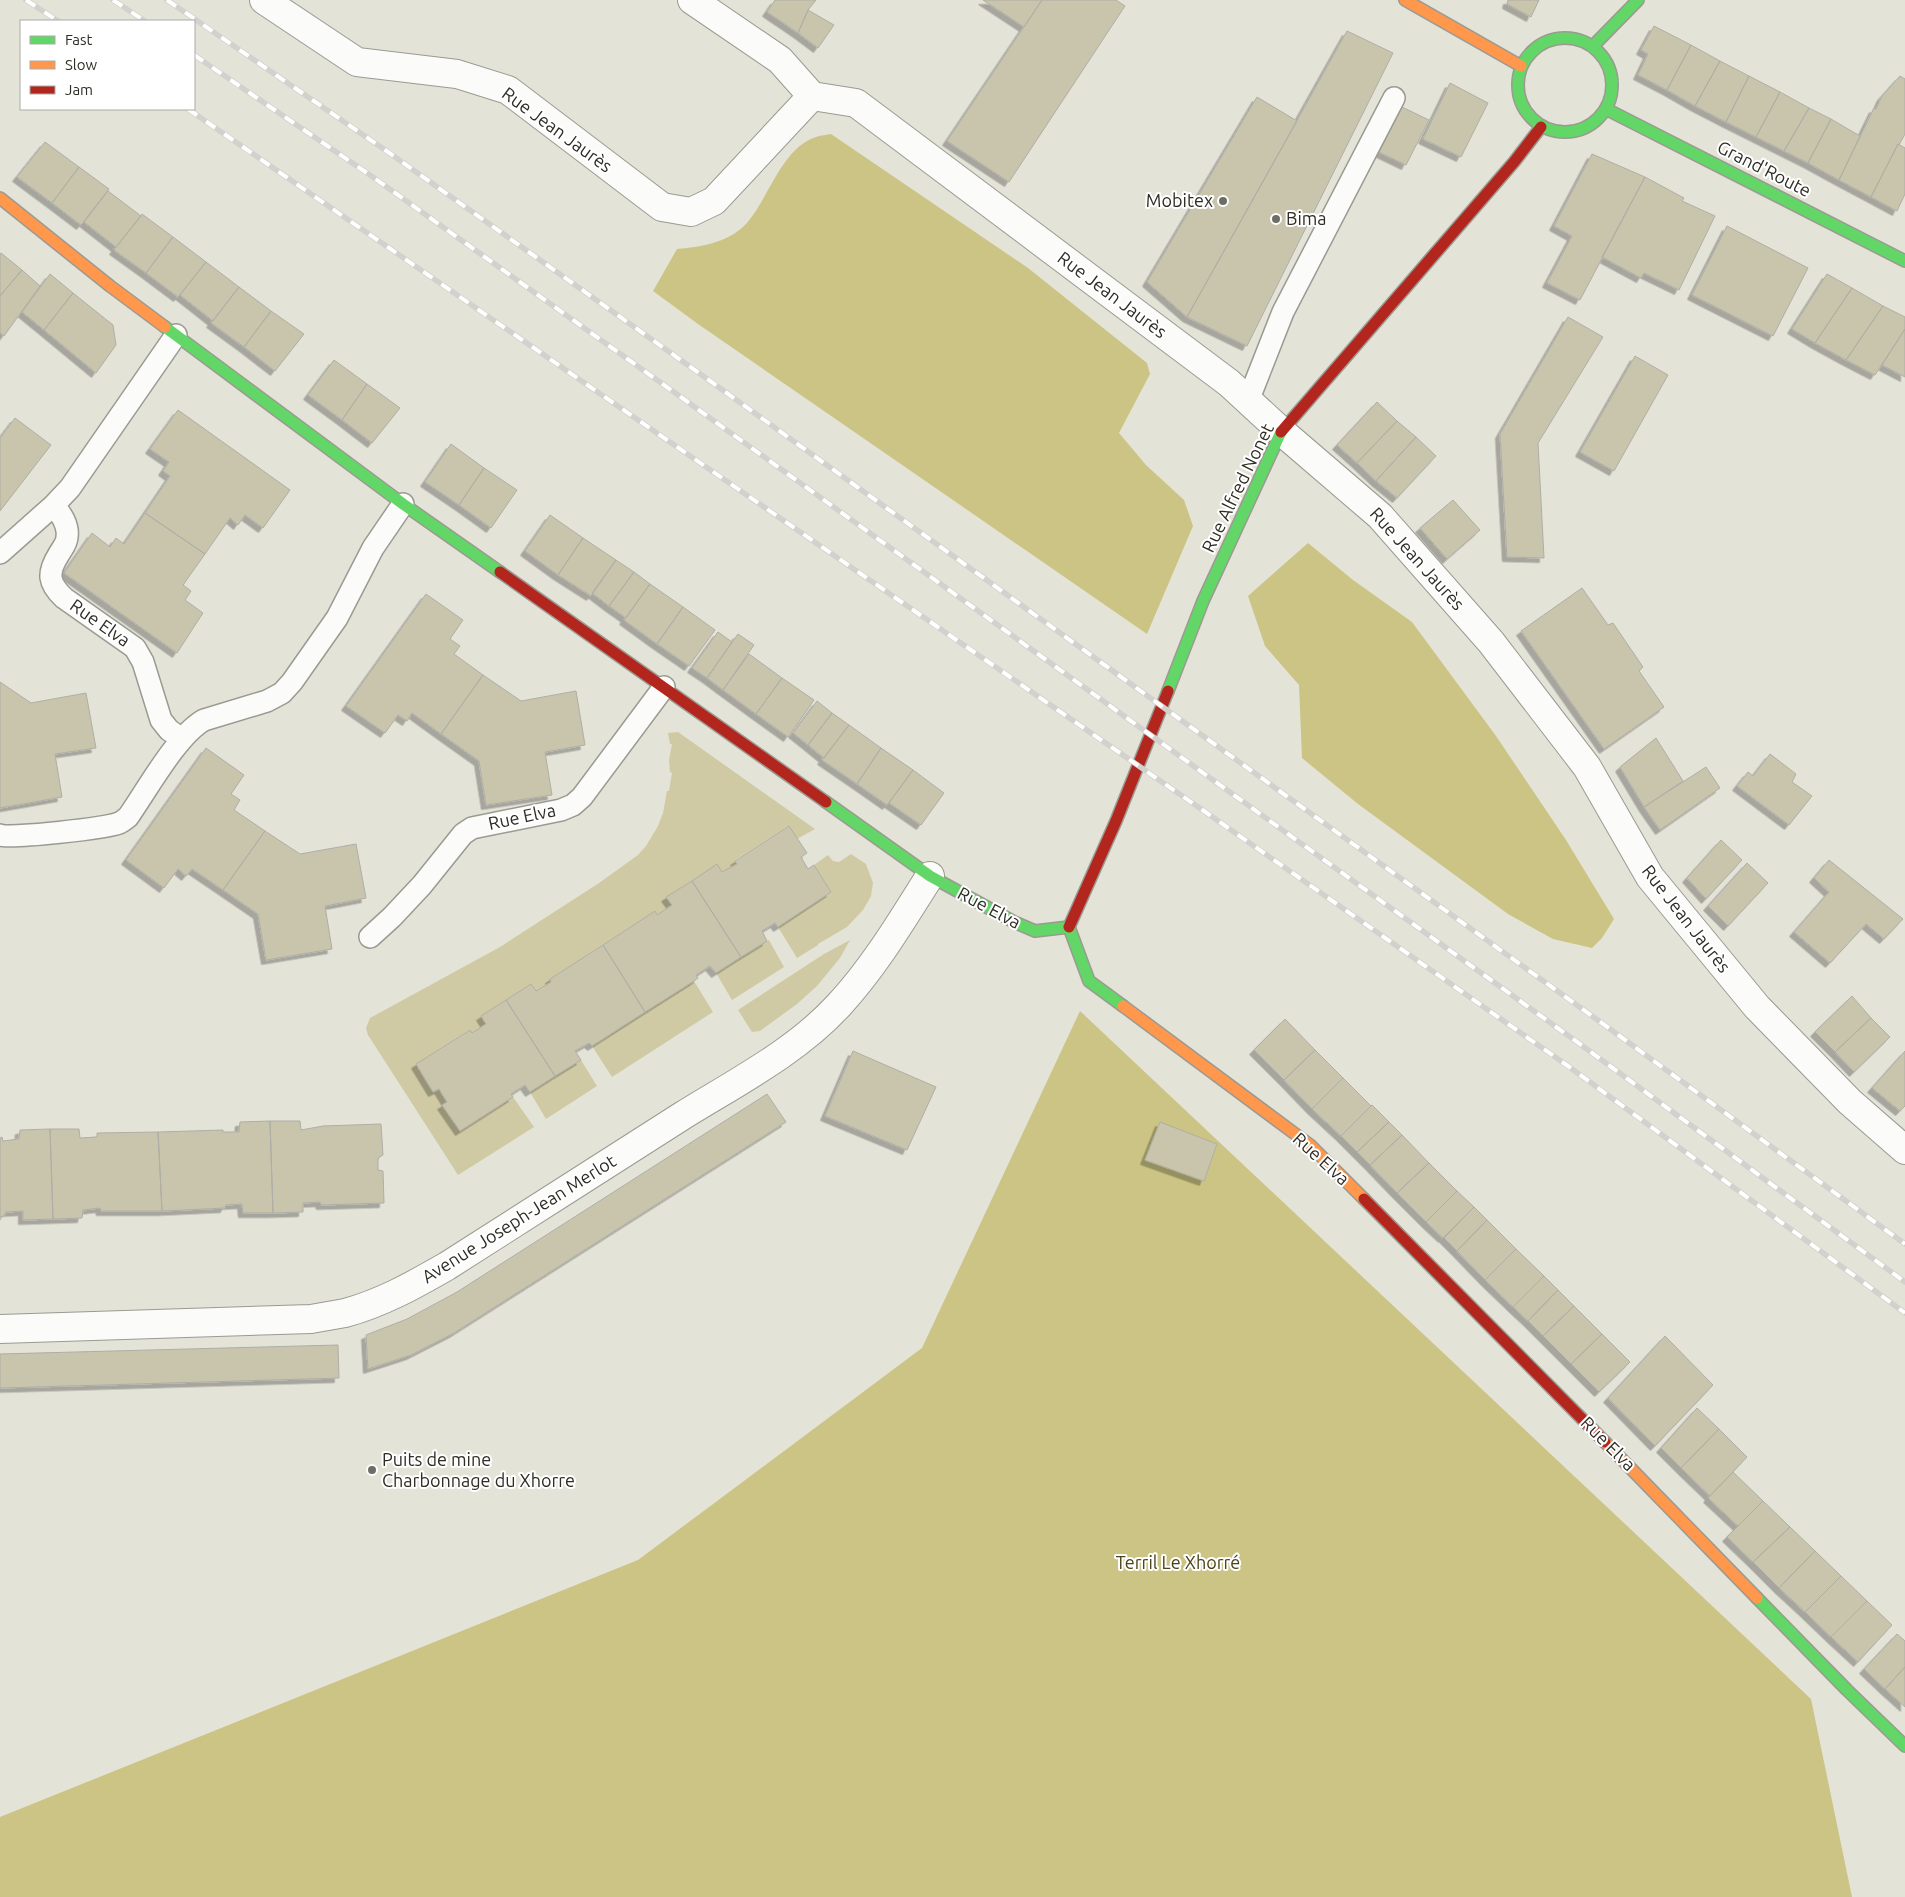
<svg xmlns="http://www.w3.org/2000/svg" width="1905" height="1897" font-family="Ubuntu,sans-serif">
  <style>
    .green { fill: #cfcaa3 }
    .forest { fill: #ccc484 }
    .building { fill: #c8c5ac; stroke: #afaea5; filter: url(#shadow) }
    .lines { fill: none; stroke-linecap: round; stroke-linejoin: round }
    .lane-casing { stroke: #9b9a92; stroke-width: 24 }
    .street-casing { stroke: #9b9a92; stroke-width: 30 }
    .fast-casing { stroke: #9b9a92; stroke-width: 14 }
    .slow-casing { stroke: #9b9a92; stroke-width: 14 }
    .jam-casing { stroke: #9b9a92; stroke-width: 14 }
    .lane { stroke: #fbfbf9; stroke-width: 21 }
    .street { stroke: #fbfbf9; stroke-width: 28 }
    .fast { stroke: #63d668; stroke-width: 11 }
    .slow { stroke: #ff974d; stroke-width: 11 }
    .jam { stroke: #b3261e; stroke-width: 11 }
    .rail-casing { stroke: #d2d1ce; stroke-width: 5.5 }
    .rail { stroke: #fff; stroke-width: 4; stroke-dasharray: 11; stroke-linecap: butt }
    .poi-dot { fill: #6e6d64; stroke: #fff; stroke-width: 2 }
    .labels { text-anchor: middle; stroke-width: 4; stroke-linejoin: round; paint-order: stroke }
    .street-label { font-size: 18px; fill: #2e2d25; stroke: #fff }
    .poi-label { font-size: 18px; fill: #2e2d25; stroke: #fff; text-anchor: start }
    .park-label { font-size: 18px; fill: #4a4419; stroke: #fff }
  </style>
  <defs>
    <filter id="shadow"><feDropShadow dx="-4.5" dy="4.5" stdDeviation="0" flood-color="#0004"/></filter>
  </defs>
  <rect width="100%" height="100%" fill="#e4e3d8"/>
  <path class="green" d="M 678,732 L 815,829 L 797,839 L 788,826 L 735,860 L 737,864 L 722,872 L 717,865 L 667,897 L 672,905 L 657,915 L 655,911 L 550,979 L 551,982 L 536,991 L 531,984 L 481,1016 L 486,1024 L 472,1033 L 469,1030 L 416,1064 L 439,1089 L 447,1102 L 442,1105 L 513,1097 L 534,1127 L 458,1175 L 368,1035 L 366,1028 L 370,1018 L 500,947 L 599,883 L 638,855 L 646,846 L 658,826 L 663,813 L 667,791 L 669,791 L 672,773 L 670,772 L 669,760 L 672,744 L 670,744 L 668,733 Z
    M 851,854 L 866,864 L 873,883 L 871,896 L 863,910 L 847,927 L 818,944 L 818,945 L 797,958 L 778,927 L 831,892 L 814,865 L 828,855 L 833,861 L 839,862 Z
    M 769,940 L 784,967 L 732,1000 L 716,973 Z
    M 850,940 L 840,958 L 817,986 L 797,1004 L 760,1031 L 752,1032 L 738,1010 L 824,954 Z
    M 694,981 L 713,1012 L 612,1077 L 592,1046 Z
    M 581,1060 L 597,1086 L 546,1119 L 530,1092 Z"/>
  <path class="forest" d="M 831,134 L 1028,268 L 1147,363 L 1150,374 L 1119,433 L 1146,465 L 1184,500 L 1193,526 L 1147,634 L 698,324 L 653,291 L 677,249 C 700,247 727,243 745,225 C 768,201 781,148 816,137 C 821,135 827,135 831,134 Z
    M 1308,543 L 1353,580 L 1412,622 L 1496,736 L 1566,840 L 1614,919 L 1602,938 L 1592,948 L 1553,939 L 1508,914 L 1358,804 L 1302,758 L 1299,685 L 1265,646 L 1248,596 Z
    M 1080,1011 L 1811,1699 L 1852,1897 L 0,1897 L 0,1817 L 638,1560 L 922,1348 Z"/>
  <path class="building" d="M 775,0 L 816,0 L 808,10 L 798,33 L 767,12 Z
    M 983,0 L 1042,0 L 1024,27 Z
    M 1042,0 L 1116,0 L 1125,6 L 1009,182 L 947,141 Z
    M 1508,0 L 1539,0 L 1531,17 L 1507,4 Z
    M 808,10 L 834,25 L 818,48 L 798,33 Z
    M 1654,26 L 1691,45 L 1667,90 L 1638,75 L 1648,54 L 1641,50 Z
    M 1347,31 L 1393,53 L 1247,346 L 1187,317 Z
    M 1691,45 L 1720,61 L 1695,106 L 1667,90 Z
    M 1720,61 L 1749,76 L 1726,122 L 1695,106 Z
    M 1749,76 L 1780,92 L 1756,137 L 1726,122 Z
    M 1900,76 L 1905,79 L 1905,134 L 1899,145 L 1898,144 L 1871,197 L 1839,180 L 1874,108 L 1876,109 L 1882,96 Z
    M 1450,83 L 1488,103 L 1461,157 L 1423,139 Z
    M 1780,92 L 1809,108 L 1784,151 L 1756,137 Z
    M 1257,97 L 1297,121 L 1187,317 L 1147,282 Z
    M 1402,107 L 1429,120 L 1406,165 L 1379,152 Z
    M 1809,108 L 1831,119 L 1808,163 L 1784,151 Z
    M 1831,119 L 1860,136 L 1839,180 L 1808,163 Z
    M 45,142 L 79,167 L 52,203 L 17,177 Z
    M 1898,144 L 1905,148 L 1905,194 L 1897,211 L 1871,197 Z
    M 1592,154 L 1645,177 L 1580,300 L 1547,283 L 1572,236 L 1554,226 Z
    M 79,167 L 109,189 L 81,225 L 52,203 Z
    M 1645,177 L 1684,198 L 1682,201 L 1715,216 L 1679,290 L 1644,273 L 1641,278 L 1602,257 Z
    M 108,191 L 141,216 L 116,247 L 84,222 Z
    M 142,214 L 173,237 L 146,273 L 114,250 Z
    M 1727,226 L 1808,268 L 1773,336 L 1692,295 Z
    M 173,237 L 206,262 L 178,297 L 146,273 Z
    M 1,253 L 22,270 L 0,296 L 0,254 Z
    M 206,262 L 239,287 L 213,321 L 180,295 Z
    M 22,270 L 40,286 L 4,336 L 0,333 L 0,296 Z
    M 50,274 L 73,293 L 44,330 L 22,312 Z
    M 1827,274 L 1852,288 L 1815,343 L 1792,329 Z
    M 239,287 L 271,311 L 244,347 L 211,323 Z
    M 1852,288 L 1883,306 L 1846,360 L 1815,343 Z
    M 73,293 L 113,325 L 116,345 L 96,373 L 44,330 Z
    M 1883,306 L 1905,317 L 1905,329 L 1875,375 L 1846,360 Z
    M 271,311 L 304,334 L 275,371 L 244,347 Z
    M 1568,317 L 1603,337 L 1538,443 L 1544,558 L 1507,557 L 1500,434 Z
    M 1905,329 L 1905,377 L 1882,365 Z
    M 1635,356 L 1668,375 L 1614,471 L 1580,452 Z
    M 334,360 L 367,384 L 342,420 L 308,395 Z
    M 367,384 L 400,408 L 372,443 L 342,420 Z
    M 1377,402 L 1397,421 L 1357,463 L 1337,445 Z
    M 178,410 L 290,490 L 263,528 L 245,515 L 238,525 L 230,518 L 205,554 L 145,513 L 170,476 L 163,471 L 169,462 L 150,449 Z
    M 15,418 L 51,445 L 0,511 L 0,438 Z
    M 1397,421 L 1416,437 L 1376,481 L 1357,463 Z
    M 1416,437 L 1436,456 L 1397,498 L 1376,481 Z
    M 451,444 L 484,468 L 459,505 L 425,482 Z
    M 484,468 L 517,490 L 491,528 L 459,505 Z
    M 1453,500 L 1480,530 L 1447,559 L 1420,528 Z
    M 145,513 L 205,554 L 183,585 L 191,591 L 185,600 L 203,613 L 177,653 L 64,573 L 92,533 L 110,547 L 116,538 L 124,544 Z
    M 550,515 L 583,538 L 558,575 L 525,551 Z
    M 583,538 L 616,560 L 591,596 L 558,575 Z
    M 616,560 L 634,572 L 609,606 L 592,593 Z
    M 634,572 L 650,584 L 626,618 L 609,606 Z
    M 650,584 L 683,607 L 657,644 L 624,620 Z
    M 1582,588 L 1608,625 L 1613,623 L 1643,667 L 1639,671 L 1664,707 L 1604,749 L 1521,631 Z
    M 426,594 L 463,620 L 450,639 L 460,646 L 454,654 L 483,675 L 441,734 L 412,713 L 407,721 L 398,715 L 385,733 L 346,706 Z
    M 683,607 L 715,630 L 689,666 L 657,644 Z
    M 718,632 L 732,642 L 707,678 L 692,668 Z
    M 738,634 L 754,645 L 723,690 L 707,678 Z
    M 749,654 L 782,678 L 756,714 L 723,690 Z
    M 483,675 L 521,701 L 576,691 L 585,745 L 545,752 L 552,795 L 486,805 L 479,761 L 441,734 Z
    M 782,678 L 814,700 L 788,737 L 756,714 Z
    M 0,682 L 31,703 L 86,693 L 96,748 L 55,754 L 62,797 L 0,808 Z
    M 817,701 L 832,713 L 808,745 L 793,733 Z
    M 832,713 L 849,725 L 824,758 L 808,745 Z
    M 849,725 L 881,748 L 857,784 L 822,760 Z
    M 1656,738 L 1683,781 L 1644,807 L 1620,767 Z
    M 206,748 L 244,775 L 231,794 L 240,800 L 234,810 L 265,831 L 223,890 L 192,869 L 186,876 L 178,869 L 164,888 L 126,860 Z
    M 881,748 L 913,770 L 887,805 L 857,784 Z
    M 1770,754 L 1796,774 L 1792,782 L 1812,796 L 1789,825 L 1737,786 L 1748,772 L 1753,776 Z
    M 1706,767 L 1720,788 L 1660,830 L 1644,807 Z
    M 913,770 L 944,793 L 921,825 L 889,803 Z
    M 789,826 L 807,853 L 801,857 L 808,869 L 814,865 L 831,892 L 778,927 L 775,923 L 762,931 L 767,941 L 741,957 L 692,881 L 717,864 L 722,872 L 737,864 L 735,861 Z
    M 265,831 L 300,854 L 356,844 L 366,898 L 325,906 L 332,949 L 266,960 L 258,914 L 223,890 Z
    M 1721,840 L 1742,860 L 1706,899 L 1687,878 Z
    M 1829,860 L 1903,919 L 1884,939 L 1866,924 L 1830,963 L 1794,932 L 1829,892 L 1814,878 Z
    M 1747,863 L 1768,883 L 1728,926 L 1708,906 Z
    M 692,881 L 741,957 L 716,973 L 710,966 L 696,975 L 698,978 L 694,981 L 645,1012 L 603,945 L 655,911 L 657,915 L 672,905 L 666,897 Z
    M 603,945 L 645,1012 L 592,1046 L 589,1043 L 575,1051 L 581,1060 L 555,1076 L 506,1000 L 531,984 L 536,991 L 551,982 L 550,979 Z
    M 1852,996 L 1871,1018 L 1835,1052 L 1815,1032 Z
    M 506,1000 L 555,1076 L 530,1092 L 525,1085 L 511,1094 L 513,1097 L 460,1131 L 442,1105 L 447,1102 L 439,1089 L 433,1092 L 416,1064 L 470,1030 L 472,1033 L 486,1024 L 481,1016 Z
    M 1871,1018 L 1890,1037 L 1854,1072 L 1835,1052 Z
    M 1285,1019 L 1315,1050 L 1284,1080 L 1254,1050 Z
    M 1315,1050 L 1343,1078 L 1312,1109 L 1284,1080 Z
    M 853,1051 L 936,1087 L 907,1150 L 825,1116 Z
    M 1905,1051 L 1905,1106 L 1900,1111 L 1872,1088 Z
    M 1343,1078 L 1371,1106 L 1341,1136 L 1312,1109 Z
    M 767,1094 L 786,1122 L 454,1333 L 411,1355 L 368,1369 L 366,1335 L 407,1319 L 457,1292 Z
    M 1372,1105 L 1389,1122 L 1357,1152 L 1341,1136 Z
    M 270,1121 L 273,1213 L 243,1213 L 242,1204 L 226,1205 L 225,1208 L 162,1211 L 158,1132 L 223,1130 L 223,1132 L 239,1132 L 240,1122 Z
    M 270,1121 L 300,1121 L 301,1130 L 323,1126 L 381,1124 L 383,1155 L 378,1158 L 378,1170 L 383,1171 L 384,1203 L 321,1205 L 320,1202 L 303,1203 L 303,1212 L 273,1213 Z
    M 1160,1122 L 1217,1144 L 1204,1181 L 1145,1160 Z
    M 1389,1122 L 1402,1135 L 1370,1165 L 1357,1152 Z
    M 50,1129 L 53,1219 L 23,1220 L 23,1211 L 6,1212 L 4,1216 L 0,1217 L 0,1138 L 2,1137 L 3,1141 L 19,1139 L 20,1130 Z
    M 50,1129 L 79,1129 L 80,1138 L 97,1137 L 97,1133 L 158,1132 L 162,1211 L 101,1211 L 100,1208 L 83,1210 L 82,1218 L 53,1219 Z
    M 1402,1135 L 1429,1163 L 1397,1193 L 1370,1165 Z
    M 1429,1163 L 1457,1191 L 1426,1222 L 1397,1193 Z
    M 1457,1191 L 1474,1207 L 1443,1238 L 1426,1222 Z
    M 1474,1207 L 1487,1220 L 1457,1251 L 1444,1238 Z
    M 1487,1220 L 1516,1249 L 1485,1280 L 1457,1251 Z
    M 1516,1249 L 1544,1276 L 1513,1307 L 1485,1280 Z
    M 1544,1276 L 1558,1290 L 1528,1321 L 1513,1307 Z
    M 1558,1290 L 1574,1306 L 1543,1336 L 1528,1321 Z
    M 1574,1306 L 1602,1334 L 1571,1364 L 1543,1336 Z
    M 1602,1334 L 1630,1362 L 1599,1392 L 1571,1364 Z
    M 1665,1336 L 1713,1385 L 1655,1446 L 1608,1398 Z
    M 338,1345 L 339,1378 L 0,1388 L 0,1354 Z
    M 1697,1408 L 1719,1429 L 1681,1468 L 1661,1448 Z
    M 1719,1429 L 1747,1457 L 1710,1496 L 1681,1468 Z
    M 1733,1472 L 1763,1501 L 1738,1526 L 1708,1498 Z
    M 1763,1501 L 1790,1527 L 1753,1562 L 1727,1537 Z
    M 1790,1527 L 1815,1551 L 1779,1588 L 1753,1562 Z
    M 1815,1551 L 1841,1576 L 1805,1612 L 1779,1588 Z
    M 1841,1576 L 1867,1601 L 1831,1637 L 1805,1612 Z
    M 1867,1601 L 1892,1625 L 1858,1662 L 1831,1637 Z
    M 1897,1634 L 1905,1641 L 1905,1667 L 1885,1689 L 1864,1669 Z
    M 1905,1667 L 1905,1707 L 1885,1689 Z"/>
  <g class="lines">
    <defs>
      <path id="lane" d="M 1248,401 L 1283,312 L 1394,98
        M 54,505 C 61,514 69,525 67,537 C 67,543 62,549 59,554 C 47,573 48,583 64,598 L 135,648 L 143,662 L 161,720 L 169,730 L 182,739
        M 0,553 L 54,505 L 70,488 L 176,335
        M 0,835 C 11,839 107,828 119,823 C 122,822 125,819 128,817 C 147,790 177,735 204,720 L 267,701 L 282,693 L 292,682 L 337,618 L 373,548 L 403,504
        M 370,937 L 392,917 L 422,885 L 463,834 L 472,828 L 561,810 L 573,805 L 582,797 L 664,687"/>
      <path id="street" d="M 264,0 L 357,62 L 457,74 L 508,90 L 662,207 L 691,212 L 714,201 L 812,96 L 856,103 L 1229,383 L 1281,431 L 1380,516 L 1491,642 L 1587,767 L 1650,877 L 1757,1007 L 1850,1102 L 1905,1150
        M 692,0 L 780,60 L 812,96
        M 0,1329 L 311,1319 C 322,1317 334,1315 345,1313 C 382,1303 414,1285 447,1266 C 525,1216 604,1166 682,1116 C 735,1083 796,1052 839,1005 C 875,966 902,920 930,876"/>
      <path id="fast" d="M1518 85a47 47 0 1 1 94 0a47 47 0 1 1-94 0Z
        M 1593,46 L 1638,0
        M 1606,109 L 1905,261
        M 165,327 L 403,504 L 500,572
        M 1168,691 L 1203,601 L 1281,432
        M 826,802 L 930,876 L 1014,922 L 1035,931 L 1069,927 L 1089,981 L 1123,1006
        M 1757,1598 L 1847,1690 L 1905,1746"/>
      <path id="slow" d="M 1405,0 L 1521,66
        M 0,198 L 110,286 L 165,327
        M 1123,1006 L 1310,1145 L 1364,1199
        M 1605,1442 L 1757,1598"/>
      <path id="jam" d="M 1281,432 L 1514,162 L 1541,127
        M 500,572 L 826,802
        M 1069,927 L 1116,821 L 1168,691
        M 1364,1199 L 1605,1442"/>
    </defs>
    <use href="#lane" class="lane-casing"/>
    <use href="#street" class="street-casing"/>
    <use href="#fast" class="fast-casing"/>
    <use href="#slow" class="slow-casing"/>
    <use href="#jam" class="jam-casing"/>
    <use href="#lane" class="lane"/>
    <use href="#street" class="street"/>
    <use href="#fast" class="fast"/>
    <use href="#slow" class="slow"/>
    <use href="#jam" class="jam"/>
    <defs>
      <path id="rail" d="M 26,0 L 58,21
        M 113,0 L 145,21
        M 167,0 L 388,152 L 699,373 L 1599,1021 L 1905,1244
        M 194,55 L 370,175 L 678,395 L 1584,1047 L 1905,1282
        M 188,109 L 1204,811 L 1568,1066 L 1905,1313"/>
    </defs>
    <use href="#rail" class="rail-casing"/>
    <use href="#rail" class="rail"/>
  </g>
  <g class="poi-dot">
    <circle cx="1223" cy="201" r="5"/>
    <circle cx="1276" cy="219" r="5"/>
    <circle cx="372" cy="1470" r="5"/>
  </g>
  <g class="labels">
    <g class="street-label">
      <text transform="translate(557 130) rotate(36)" y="6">Rue Jean Jaurès</text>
      <text transform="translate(1764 169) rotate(27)" y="6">Grand'Route</text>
      <text transform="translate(1112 295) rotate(37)" y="6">Rue Jean Jaurès</text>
      <text transform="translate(1238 488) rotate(-64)" y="6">Rue Alfred Nonet</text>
      <text transform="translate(1417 559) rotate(48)" y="6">Rue Jean Jaurès</text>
      <text transform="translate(100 623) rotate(35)" y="6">Rue Elva</text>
      <text transform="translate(522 817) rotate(-12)" y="6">Rue Elva</text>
      <text transform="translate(989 908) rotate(28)" y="6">Rue Elva</text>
      <text transform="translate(1686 919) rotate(52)" y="6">Rue Jean Jaurès</text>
      <text transform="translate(1321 1159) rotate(42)" y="6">Rue Elva</text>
      <text transform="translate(519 1219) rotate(-32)" y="6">Avenue Joseph-Jean Merlot</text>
      <text transform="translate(1608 1444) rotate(45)" y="6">Rue Elva</text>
    </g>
    <g class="poi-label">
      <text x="1213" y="207" text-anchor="end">Mobitex</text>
      <text x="1286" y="225">Bima</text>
      <text x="382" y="1466">Puits de mine<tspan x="382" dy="21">Charbonnage du Xhorre</tspan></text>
    </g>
    <g class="park-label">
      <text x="1178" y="1569">Terril Le Xhorré</text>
    </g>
  </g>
  <rect x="20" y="20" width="175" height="90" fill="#ffffff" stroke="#ababa8"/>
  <rect x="30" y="36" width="25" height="8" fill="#63d668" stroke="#ababa8"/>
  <text x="65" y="45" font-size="15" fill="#2e2d25">Fast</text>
  <rect x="30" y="61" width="25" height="8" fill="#ff974d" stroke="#ababa8"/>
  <text x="65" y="70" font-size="15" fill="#2e2d25">Slow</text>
  <rect x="30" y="86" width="25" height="8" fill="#b3261e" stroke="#ababa8"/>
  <text x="65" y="95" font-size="15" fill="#2e2d25">Jam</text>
</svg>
